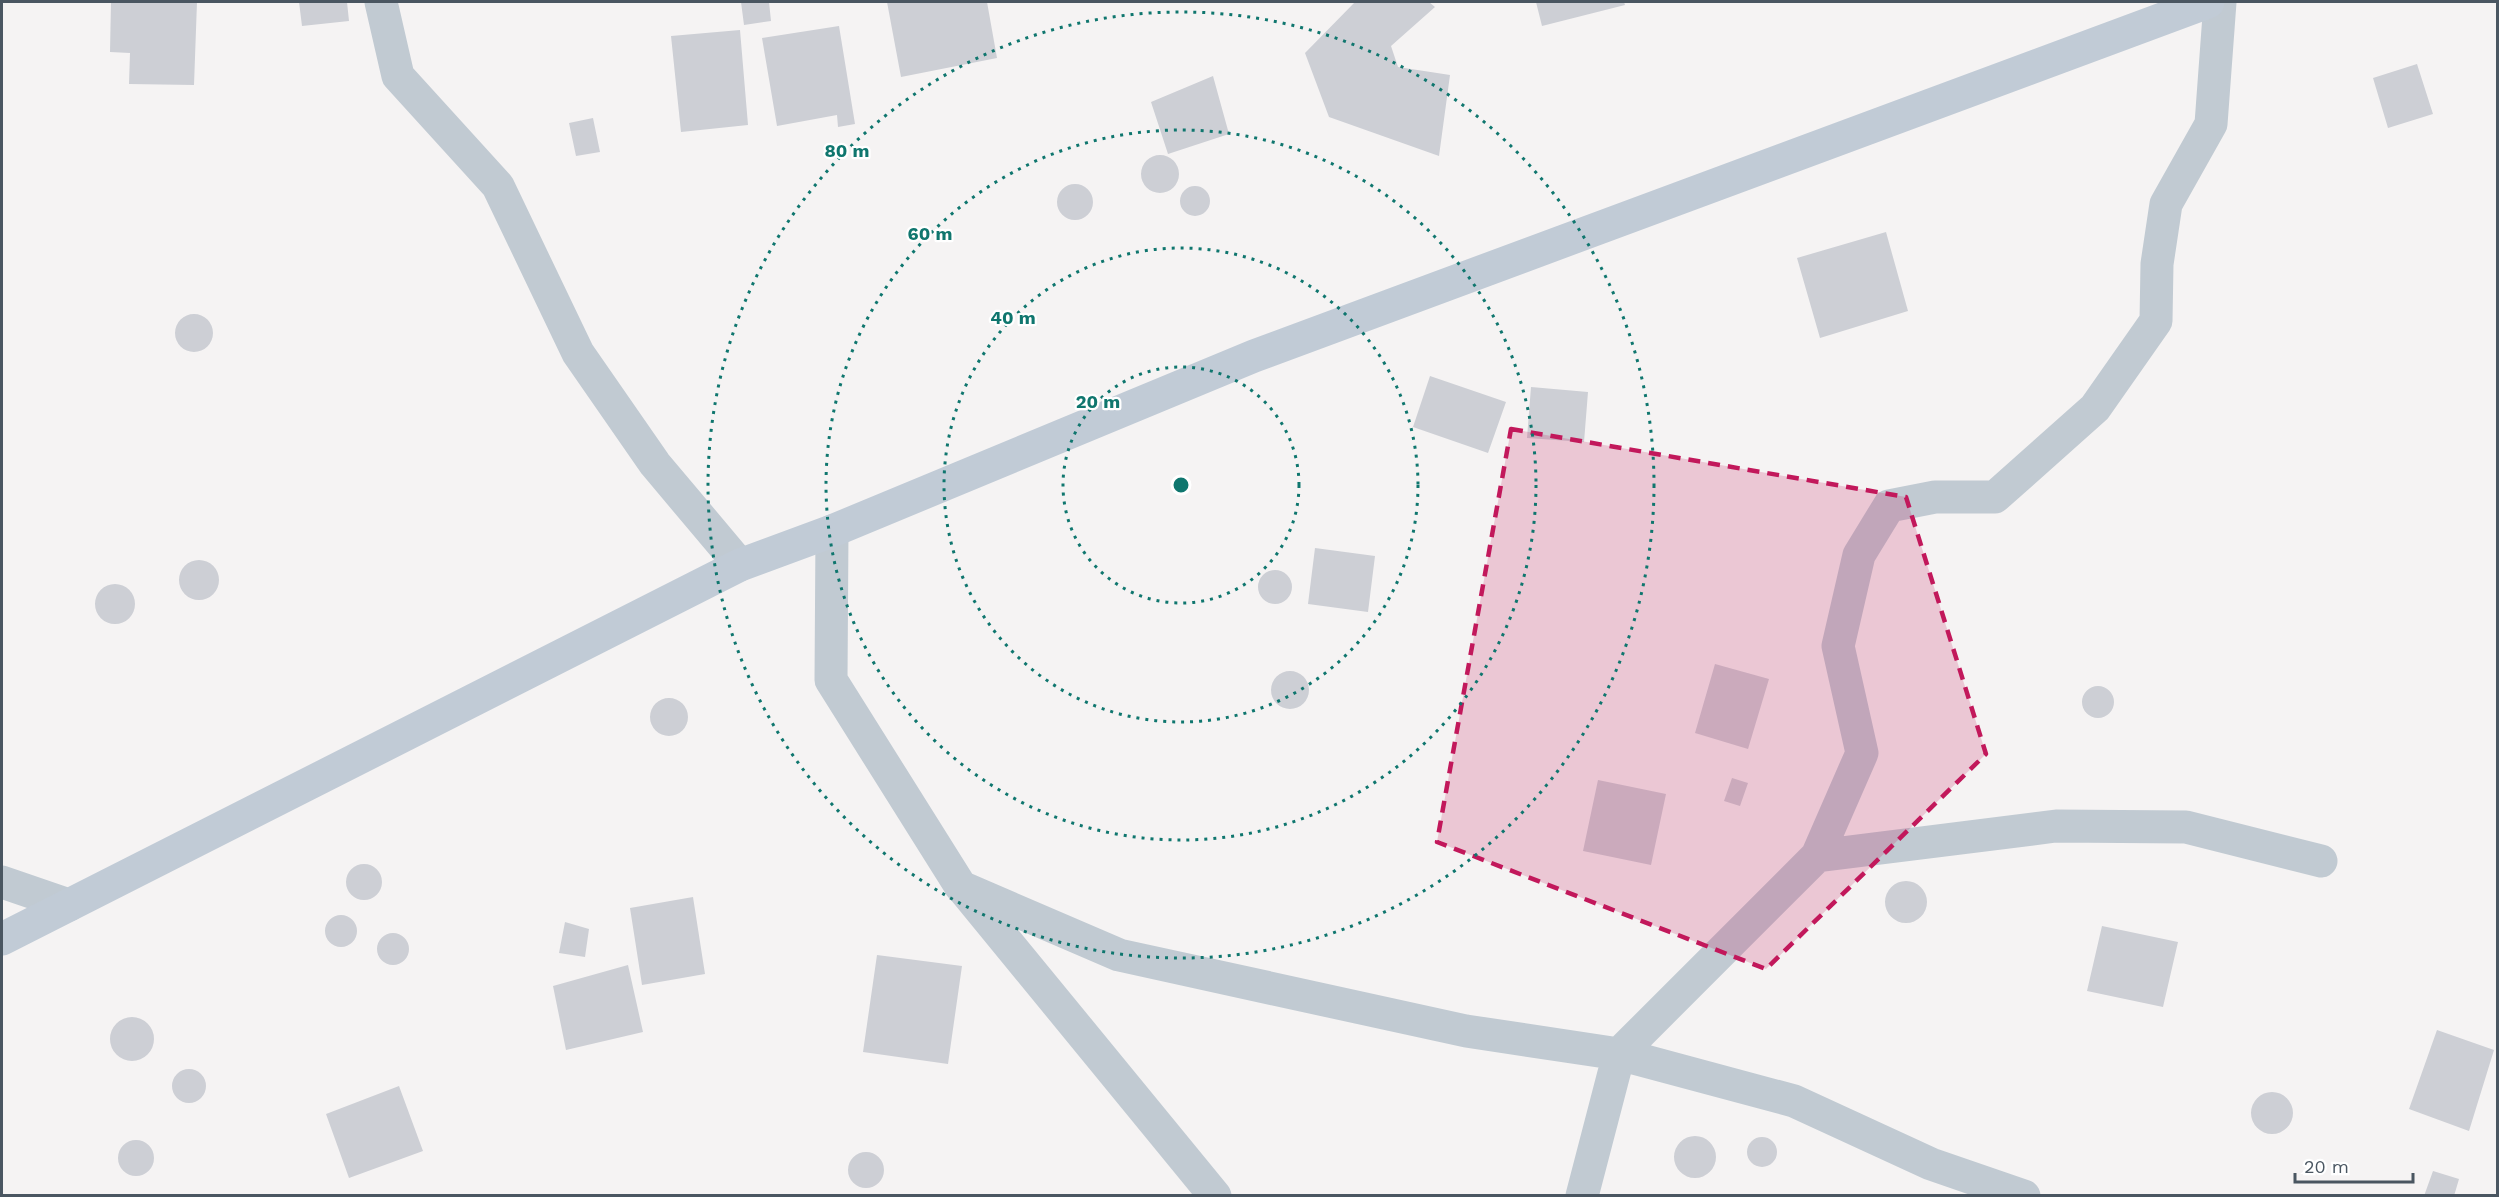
<svg xmlns="http://www.w3.org/2000/svg" width="2499" height="1197" font-family="'Work Sans',sans-serif">
  <style>
    .building { fill: #cdcfd5 }
    .lines { fill: none; stroke-linecap: round; stroke-linejoin: round }
    .street { stroke: #c1cad2; stroke-width: 33 }
    .secondary { stroke: #c1cbd6; stroke-width: 33 }
    .marked { fill: #c2185b; fill-opacity: 0.2; stroke: #c2185b; stroke-width: 4.5; stroke-dasharray: 12 8; stroke-linejoin: round }
    .ring { fill: none; stroke: #0f766e; stroke-width: 3; stroke-dasharray: 3 6 }
    .centre { fill: #0f766e; stroke: #fff; stroke-width: 3 }
    .ring-label { font-size: 18px; text-anchor: middle; font-weight: bold; fill: #0f766e; stroke: #fff; stroke-width: 4.5; stroke-linejoin: round; paint-order: stroke }
  </style>
  <rect width="100%" height="100%" fill="#f5f3f3"/>
  <path class="building" d="M 111,2 L 197,2 L 194,85 L 129,84 L 130,53 L 110,52 Z
    M 299,2 L 347,2 L 349,21 L 302,26 Z
    M 741,2 L 769,2 L 771,21 L 744,25 Z
    M 887,2 L 987,2 L 997,58 L 901,77 Z
    M 1355,2 L 1429,2 L 1435,7 L 1391,46 L 1398,67 L 1450,75 L 1439,156 L 1329,117 L 1305,53 Z
    M 1536,2 L 1624,2 L 1625,5 L 1542,26 Z
    M 839,26 L 855,124 L 838,127 L 837,115 L 777,126 L 762,38 Z
    M 740,30 L 748,125 L 681,132 L 671,36 Z
    M 2417,64 L 2433,114 L 2388,128 L 2373,78 Z
    M 1213,76 L 1229,134 L 1168,154 L 1151,102 Z
    M 593,118 L 600,152 L 576,156 L 569,123 Z
    M1141 174a19 19 0 1 1 38 0a19 19 0 1 1-38 0Z
    M1057 202a18 18 0 1 1 36 0a18 18 0 1 1-36 0Z
    M1180 201a15 15 0 1 1 30 0a15 15 0 1 1-30 0Z
    M 1886,232 L 1908,311 L 1820,338 L 1797,258 Z
    M175 333a19 19 0 1 1 38 0a19 19 0 1 1-38 0Z
    M 1430,376 L 1506,402 L 1488,453 L 1413,427 Z
    M 1531,387 L 1588,392 L 1584,442 L 1527,438 Z
    M 1315,548 L 1375,556 L 1368,612 L 1308,604 Z
    M179 580a20 20 0 1 1 40 0a20 20 0 1 1-40 0Z
    M1258 587a17 17 0 1 1 34 0a17 17 0 1 1-34 0Z
    M95 604a20 20 0 1 1 40 0a20 20 0 1 1-40 0Z
    M 1715,664 L 1769,679 L 1748,749 L 1695,733 Z
    M1271 690a19 19 0 1 1 38 0a19 19 0 1 1-38 0Z
    M2082 702a16 16 0 1 1 32 0a16 16 0 1 1-32 0Z
    M650 717a19 19 0 1 1 38 0a19 19 0 1 1-38 0Z
    M 1732,778 L 1748,783 L 1740,806 L 1724,801 Z
    M 1598,780 L 1666,794 L 1651,865 L 1583,851 Z
    M346 882a18 18 0 1 1 36 0a18 18 0 1 1-36 0Z
    M1885 902a21 21 0 1 1 42 0a21 21 0 1 1-42 0Z
    M 693,897 L 705,974 L 642,985 L 630,908 Z
    M325 931a16 16 0 1 1 32 0a16 16 0 1 1-32 0Z
    M 565,922 L 589,929 L 585,957 L 559,953 Z
    M 2102,926 L 2178,942 L 2163,1007 L 2087,991 Z
    M377 949a16 16 0 1 1 32 0a16 16 0 1 1-32 0Z
    M 877,955 L 962,966 L 948,1064 L 863,1052 Z
    M 628,965 L 643,1032 L 566,1050 L 553,986 Z
    M110 1039a22 22 0 1 1 44 0a22 22 0 1 1-44 0Z
    M 2437,1030 L 2494,1050 L 2469,1131 L 2409,1109 Z
    M172 1086a17 17 0 1 1 34 0a17 17 0 1 1-34 0Z
    M 399,1086 L 423,1151 L 349,1178 L 326,1114 Z
    M2251 1113a21 21 0 1 1 42 0a21 21 0 1 1-42 0Z
    M1674 1157a21 21 0 1 1 42 0a21 21 0 1 1-42 0Z
    M1747 1152a15 15 0 1 1 30 0a15 15 0 1 1-30 0Z
    M118 1158a18 18 0 1 1 36 0a18 18 0 1 1-36 0Z
    M848 1170a18 18 0 1 1 36 0a18 18 0 1 1-36 0Z
    M 2433,1171 L 2459,1179 L 2454,1196 L 2424,1196 Z"/>
  <g class="lines">
    <path class="street" d="M 381,2 L 398,76 L 498,186 L 578,353 L 655,464 L 740,565
      M 2220,2 L 2211,124 L 2166,204 L 2157,264 L 2156,321 L 2095,408 L 1995,497 L 1935,497 L 1889,506 L 1859,555 L 1838,646 L 1862,753 L 1817,856 L 2056,826 L 2186,827 L 2321,861
      M 832,531 L 831,680 L 961,887 L 1119,955 L 1466,1031 L 1619,1054 L 1794,1101 L 1931,1164 L 2024,1196
      M 2,882 L 69,905
      M 965,891 L 1215,1196
      M 1582,1196 L 1619,1054 L 1817,856"/>
    <path class="secondary" d="M 2,939 L 740,565 L 832,531 L 1254,356 L 2208,2"/>
  </g>
  <path class="marked" d="M 1511,429 L 1906,497 L 1986,754 L 1766,969 L 1437,842 Z"/>
  <g class="ring">
    <circle cx="1181" cy="485" r="118"/>
    <circle cx="1181" cy="485" r="237"/>
    <circle cx="1181" cy="485" r="355"/>
    <circle cx="1181" cy="485" r="473"/>
  </g>
  <circle cx="1181" cy="485" r="9" class="centre"/>
  <g class="ring-label">
    <text x="847" y="157">80 m</text>
    <text x="930" y="240">60 m</text>
    <text x="1013" y="324">40 m</text>
    <text x="1098" y="408">20 m</text>
  </g>
  <rect width="2499" height="1197" fill="none" stroke="#4a5661" stroke-width="6"/>
  <path d="M2295 1173v9h118v-9" fill="none" stroke="#4a5661" stroke-width="3"/>
  <text x="2304" y="1173" font-size="18" fill="#4a5661" stroke="#ffffff" stroke-width="4.5" paint-order="stroke">20 m</text>
</svg>
